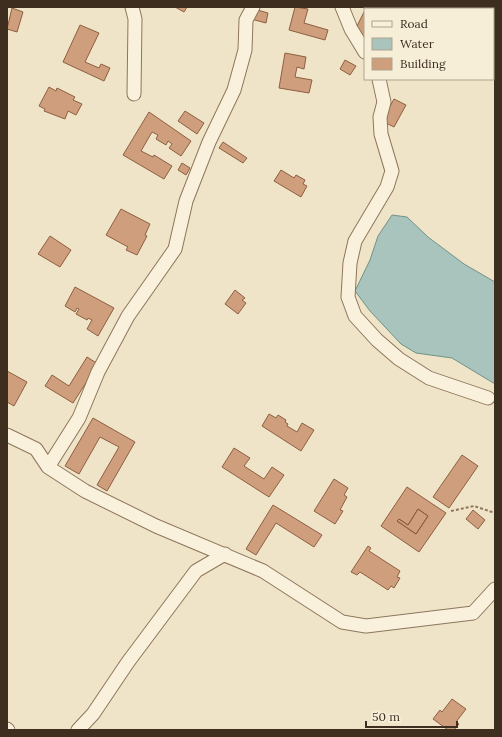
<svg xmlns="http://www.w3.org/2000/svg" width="502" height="737" font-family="Lora,serif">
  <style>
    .water { fill: #a9c4bc; stroke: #6f938a }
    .building { fill: #cf9f7d; stroke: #8d5f41; fill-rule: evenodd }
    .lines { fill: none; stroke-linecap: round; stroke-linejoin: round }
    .minor-casing { stroke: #8d765c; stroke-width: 15 }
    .path { stroke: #8d765c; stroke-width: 2; stroke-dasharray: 3 2; stroke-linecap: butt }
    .minor { stroke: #faf1dc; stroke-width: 13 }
  </style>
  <rect width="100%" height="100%" fill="#f0e4c8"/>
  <path class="water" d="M 392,215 L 407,217 L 428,237 L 464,264 L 495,282 L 495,384 L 452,358 L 416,353 L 401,344 L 370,311 L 355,291 L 370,260 L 378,236 Z"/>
  <path class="building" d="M 175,7 L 187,7 L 184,12 Z
    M 295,7 L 308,9 L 304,23 L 328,30 L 325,40 L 289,30 Z
    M 373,7 L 410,7 L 409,9 L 377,9 Z
    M 12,8 L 23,12 L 17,32 L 7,29 Z
    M 254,9 L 268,13 L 266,23 L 251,19 Z
    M 365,10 L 365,40 L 359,37 L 362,33 L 355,30 Z
    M 80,25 L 99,33 L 85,62 L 99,68 L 101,64 L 110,68 L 104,81 L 63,62 Z
    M 285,53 L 306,57 L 304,69 L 297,67 L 295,77 L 312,80 L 309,93 L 279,88 Z
    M 345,60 L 356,66 L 350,75 L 340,69 Z
    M 49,87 L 56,91 L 57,88 L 75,97 L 73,100 L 82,104 L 76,115 L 68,111 L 65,119 L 44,111 L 45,109 L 39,106 Z
    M 394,99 L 406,105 L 394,127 L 382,121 Z
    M 185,111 L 204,123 L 197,134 L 178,121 Z
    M 149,112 L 191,141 L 181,156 L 169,148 L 172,144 L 168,141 L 166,145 L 156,139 L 158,135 L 152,132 L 141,151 L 153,157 L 154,155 L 172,166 L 164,179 L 123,155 Z
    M 223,142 L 247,158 L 243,163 L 219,148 Z
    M 182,163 L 190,168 L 186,175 L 178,170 Z
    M 281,170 L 294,178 L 296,175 L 305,180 L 303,184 L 307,186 L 301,197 L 274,181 Z
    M 121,209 L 150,224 L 145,235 L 147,236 L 137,255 L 126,250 L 128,247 L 106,235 Z
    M 50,236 L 71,250 L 60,267 L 38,254 Z
    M 75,287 L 114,308 L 98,336 L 87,329 L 92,320 L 88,318 L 87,320 L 76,314 L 79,309 L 77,308 L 75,312 L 65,306 Z
    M 235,290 L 245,298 L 242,300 L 246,303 L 238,314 L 225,304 Z
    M 87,357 L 98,364 L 73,403 L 45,386 L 52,375 L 69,386 Z
    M 7,371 L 27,382 L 14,406 L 7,402 Z
    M 269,414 L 276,418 L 278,415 L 286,420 L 285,422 L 288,424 L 287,426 L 297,432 L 302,423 L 314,430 L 301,451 L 262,426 Z
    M 93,418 L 135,442 L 107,491 L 97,485 L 119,447 L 100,437 L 79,474 L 65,466 Z
    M 234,448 L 250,458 L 244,466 L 264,479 L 272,467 L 284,475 L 269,497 L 222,467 Z
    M 462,455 L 478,466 L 449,508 L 433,497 Z
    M 334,479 L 348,488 L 344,495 L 347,497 L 340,510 L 343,511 L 335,524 L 314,511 Z
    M 407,487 L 446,513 L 419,552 L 381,526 ZM 418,509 L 428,516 L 416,534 L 397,521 L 399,519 L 408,525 Z
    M 273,505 L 322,535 L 314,547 L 276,523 L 256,555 L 246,549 Z
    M 418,509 L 428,516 L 416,534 L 397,521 L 399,519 L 408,525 Z
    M 473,510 L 485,520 L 478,529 L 466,519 Z
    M 368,546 L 371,548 L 369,551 L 400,571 L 397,577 L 400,578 L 394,588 L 391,586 L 388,590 L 360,572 L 357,575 L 351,572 Z
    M 452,699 L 466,709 L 456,722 L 459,724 L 454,730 L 448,730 L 433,719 L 440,710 L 442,712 Z"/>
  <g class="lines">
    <defs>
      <path id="minor" d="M 132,7 L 135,19 L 134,94
        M 342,7 L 351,29 L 365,52
        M 379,79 L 384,102 L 380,117 L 381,134 L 392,171 L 387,187 L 355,241 L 350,263 L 348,297 L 355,316 L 377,340 L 399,359 L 429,378 L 488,398
        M 7,435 L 36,449 L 48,467 L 79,418 L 98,372 L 128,316 L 175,249 L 186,201 L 209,142 L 234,90 L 245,50 L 246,20 L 253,7
        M 48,467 L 85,491 L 156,526 L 263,571 L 342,622 L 366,626 L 473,613 L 495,589
        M 7,729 L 8,730
        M 78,730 L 93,714 L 128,662 L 196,571 L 225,554"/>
    </defs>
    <use href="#minor" class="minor-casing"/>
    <path class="path" d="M 451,511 L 474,506 L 495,513"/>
    <use href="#minor" class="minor"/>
  </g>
  <rect width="502" height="737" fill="none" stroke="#3d2e20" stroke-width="16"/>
  <rect x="364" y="8" width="130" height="72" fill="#f7eed8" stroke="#ada18e"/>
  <rect x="372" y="21" width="20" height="6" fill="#faf1dc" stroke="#ada18e"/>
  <text x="400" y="28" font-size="12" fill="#3d2e20">Road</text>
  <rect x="372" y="38" width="20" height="12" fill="#a9c4bc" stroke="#ada18e"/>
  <text x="400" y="48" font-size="12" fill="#3d2e20">Water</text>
  <rect x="372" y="58" width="20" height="12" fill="#cf9f7d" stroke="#ada18e"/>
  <text x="400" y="68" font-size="12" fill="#3d2e20">Building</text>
  <path d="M366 721v6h91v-6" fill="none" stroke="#3d2e20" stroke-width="2"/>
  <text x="372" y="721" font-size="12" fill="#3d2e20" stroke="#f7eed8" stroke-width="3" paint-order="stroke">50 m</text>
</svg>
